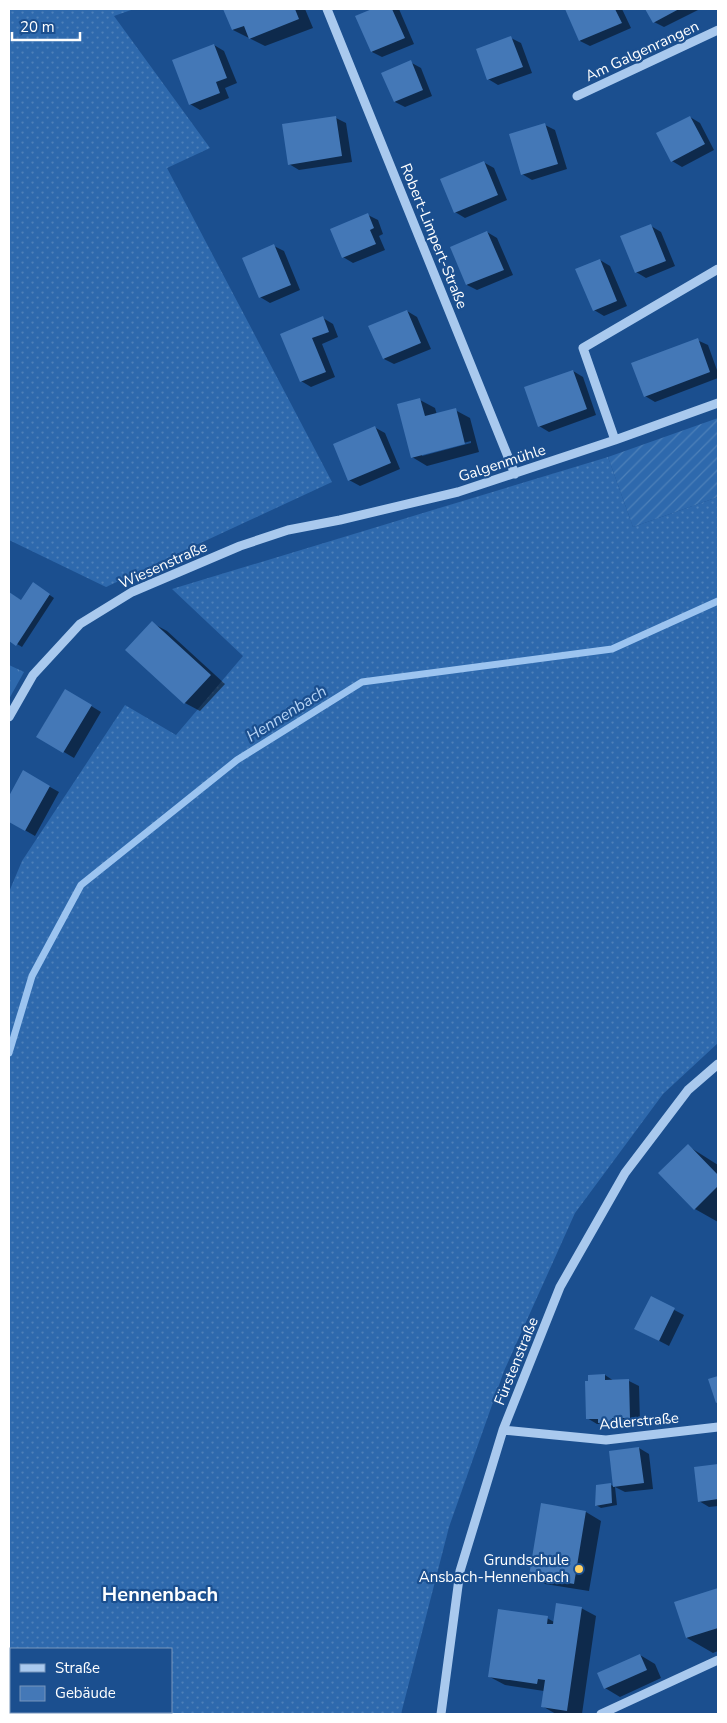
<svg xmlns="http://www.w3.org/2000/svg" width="727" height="1723" font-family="'Nunito Sans',sans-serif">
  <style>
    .grass { fill: url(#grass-dots); fill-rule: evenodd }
    .park { fill: url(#park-tufts) }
    .garden { fill: url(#garden-furrows) }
    .shadow { fill: #0007; fill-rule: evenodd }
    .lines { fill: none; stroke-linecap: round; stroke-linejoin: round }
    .stream { stroke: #9cc4f0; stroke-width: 7 }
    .building { fill: #4478b7 }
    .minor { stroke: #a9c9ee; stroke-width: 9 }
    .poi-dot { fill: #ffd166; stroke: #1b4f8f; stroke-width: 2 }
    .labels { text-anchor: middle; stroke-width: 4.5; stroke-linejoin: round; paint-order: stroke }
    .street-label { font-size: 15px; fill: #fff; stroke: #1b4f8f }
    .poi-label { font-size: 15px; fill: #fff; stroke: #1b4f8f; text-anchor: end }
    .water-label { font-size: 16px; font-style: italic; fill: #b5d3f5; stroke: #1b4f8f }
    .district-label { font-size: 20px; font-weight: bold; fill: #fff; stroke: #1b4f8f }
  </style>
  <defs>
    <pattern id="grass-dots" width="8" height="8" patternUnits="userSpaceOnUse" patternTransform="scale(1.25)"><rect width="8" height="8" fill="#2e69ad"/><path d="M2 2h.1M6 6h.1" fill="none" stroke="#4d80b9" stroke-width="1.8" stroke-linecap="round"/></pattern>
    <pattern id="park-tufts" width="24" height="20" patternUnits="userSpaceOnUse" patternTransform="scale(1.25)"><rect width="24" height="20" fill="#2e69ad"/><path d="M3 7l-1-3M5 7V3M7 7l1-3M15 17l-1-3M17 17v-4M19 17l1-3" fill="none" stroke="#4d80b9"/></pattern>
    <pattern id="garden-furrows" width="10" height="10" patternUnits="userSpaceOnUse" patternTransform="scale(1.25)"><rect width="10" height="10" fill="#2e69ad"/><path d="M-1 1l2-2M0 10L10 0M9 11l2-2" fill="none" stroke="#4d80b9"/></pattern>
  </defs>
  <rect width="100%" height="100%" fill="#1b4f8f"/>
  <path class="grass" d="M 9,9 L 134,9 L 114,16 L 210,148 L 167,168 L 332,482 L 106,587 L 9,540 Z
    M 608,457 L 633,527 L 718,497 L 718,1043 L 663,1094 L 575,1213 L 504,1371 L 449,1527 L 401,1714 L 9,1714 L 9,892 L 22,861 L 125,705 L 176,735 L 243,656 L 172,589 ZM 11,1649 L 171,1649 L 171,1712 L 11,1712 Z"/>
  <path class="park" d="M 9,665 L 24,672 L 9,699 Z"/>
  <path class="garden" d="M 718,418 L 718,497 L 633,527 L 608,457 Z"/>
  <path class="shadow" d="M 225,9 L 305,9 L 313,28 L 265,46 L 233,30 Z
    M 375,9 L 399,9 L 414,44 L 382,57 L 372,52 L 357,16 Z
    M 566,9 L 622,9 L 631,28 L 590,46 L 580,41 Z
    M 647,9 L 700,9 L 664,27 L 654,22 Z
    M 511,38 L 521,43 L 532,73 L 498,85 L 488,79 Z
    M 214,45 L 224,51 L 237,83 L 225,88 L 229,98 L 200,110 L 190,104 Z
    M 410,62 L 421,68 L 432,96 L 405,107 L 395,102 Z
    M 690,117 L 700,123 L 714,150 L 682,167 L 672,161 Z
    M 336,118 L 346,123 L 352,162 L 299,170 L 289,164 Z
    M 545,125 L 555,130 L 567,169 L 532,180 L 522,174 Z
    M 483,162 L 494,168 L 507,200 L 465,218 L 455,212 Z
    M 368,215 L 378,220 L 383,234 L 379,236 L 385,250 L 353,263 L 343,257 Z
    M 651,226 L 661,232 L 675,266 L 646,278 L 636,272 Z
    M 487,232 L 497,238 L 513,275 L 477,290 L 467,285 L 451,248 Z
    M 274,246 L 284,251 L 300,290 L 270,303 L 260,297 Z
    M 600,260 L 610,266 L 627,306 L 604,316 L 594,310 Z
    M 407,311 L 417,317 L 431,349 L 394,364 L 384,359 Z
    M 323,318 L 333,324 L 338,337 L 322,344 L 335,377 L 311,387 L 301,381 L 282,334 Z
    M 697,340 L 708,345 L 718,373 L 718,378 L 655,402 L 645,396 Z
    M 573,371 L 583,377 L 596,415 L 549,432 L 539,426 Z
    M 420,400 L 435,408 L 437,415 L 455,410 L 470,418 L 479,452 L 427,466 L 412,457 ZM 471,441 L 471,443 L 422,456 L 422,454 Z
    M 374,427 L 385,433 L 400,469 L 360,486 L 349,480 Z
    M 38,587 L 54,598 L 22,647 L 9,639 L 9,593 L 22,601 Z
    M 152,623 L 167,631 L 225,684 L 200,711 L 185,703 Z
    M 65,690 L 101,712 L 74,758 L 37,736 Z
    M 23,772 L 59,792 L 35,836 L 9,821 L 9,798 Z
    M 688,1146 L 718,1165 L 718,1222 L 695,1209 Z
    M 651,1298 L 684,1315 L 669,1346 L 646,1334 Z
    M 605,1375 L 614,1381 L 629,1381 L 639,1386 L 640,1423 L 622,1423 L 622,1427 L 610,1428 L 603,1424 L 597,1424 L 587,1418 Z
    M 639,1448 L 649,1454 L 653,1489 L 625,1492 L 615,1487 L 617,1505 L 601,1508 L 596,1505 L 611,1485 L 615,1487 L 610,1452 Z
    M 718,1466 L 718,1506 L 709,1507 L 699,1501 L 695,1469 Z
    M 542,1504 L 586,1512 L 601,1521 L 589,1591 L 545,1584 L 530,1576 Z
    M 718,1589 L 718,1651 L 713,1653 L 687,1638 L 676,1602 Z
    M 581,1608 L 596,1616 L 582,1714 L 556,1714 L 542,1706 L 544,1691 L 505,1685 L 490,1677 L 547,1618 L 554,1622 Z
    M 640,1655 L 655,1664 L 661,1678 L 620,1697 L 605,1688 Z"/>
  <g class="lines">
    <path class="stream" d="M 9,1053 L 32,976 L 81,885 L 237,760 L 362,682 L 612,649 L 718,601"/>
  </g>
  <path class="building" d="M 223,9 L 295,9 L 299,19 L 249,39 L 244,26 L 232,30 Z
    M 372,9 L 392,9 L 405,38 L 371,52 L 355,16 Z
    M 565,9 L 615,9 L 622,23 L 579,41 Z
    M 645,9 L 679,9 L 653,23 Z
    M 511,36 L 523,67 L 487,80 L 476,49 Z
    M 214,44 L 227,78 L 216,82 L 220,93 L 189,105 L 172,60 Z
    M 411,60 L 423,90 L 394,102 L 381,73 Z
    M 336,116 L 342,156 L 288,165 L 282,124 Z
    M 690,116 L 705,144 L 671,162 L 656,133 Z
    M 545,123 L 558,164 L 521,175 L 509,134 Z
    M 484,161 L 498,195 L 454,213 L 440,179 Z
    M 368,213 L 374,228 L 370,230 L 376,244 L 342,258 L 330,229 Z
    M 651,224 L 666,261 L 635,273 L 620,236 Z
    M 487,231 L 504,270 L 466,285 L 450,247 Z
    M 274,244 L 291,285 L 259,298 L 242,258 Z
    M 600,259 L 617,301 L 593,311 L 575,269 Z
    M 407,310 L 421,343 L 383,359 L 368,326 Z
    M 323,316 L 329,332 L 312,338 L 326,372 L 300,382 L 280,334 Z
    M 698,338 L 710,372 L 644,397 L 631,363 Z
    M 573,370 L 587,409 L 538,427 L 524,387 Z
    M 420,398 L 425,416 L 456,408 L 465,444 L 411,458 L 397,404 Z
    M 375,426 L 391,463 L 348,481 L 333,444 Z
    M 33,582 L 50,594 L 16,646 L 9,641 L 9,592 L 21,600 Z
    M 152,621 L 211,675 L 184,704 L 125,650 Z
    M 65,689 L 92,705 L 63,753 L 36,737 Z
    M 23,770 L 50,786 L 25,831 L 9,822 L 9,796 Z
    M 688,1144 L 718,1175 L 718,1186 L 694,1210 L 658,1173 Z
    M 651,1296 L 675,1308 L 659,1341 L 634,1329 Z
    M 605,1374 L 605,1380 L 629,1379 L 630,1418 L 612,1418 L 612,1422 L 598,1423 L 598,1419 L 586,1419 L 585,1381 L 588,1381 L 588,1375 Z
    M 718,1376 L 718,1402 L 716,1403 L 708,1379 Z
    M 639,1447 L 644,1483 L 613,1487 L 609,1451 Z
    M 718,1464 L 718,1499 L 698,1502 L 694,1467 Z
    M 611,1483 L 612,1503 L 595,1506 L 596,1485 Z
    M 541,1503 L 586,1511 L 574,1584 L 529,1576 Z
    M 718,1588 L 718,1628 L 686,1638 L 674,1602 Z
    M 556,1603 L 582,1607 L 567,1711 L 541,1707 L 545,1680 L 538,1679 L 537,1684 L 488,1677 L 498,1609 L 548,1616 L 547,1624 L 553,1624 Z
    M 640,1654 L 647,1670 L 604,1689 L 597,1673 Z"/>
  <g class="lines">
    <path class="minor" d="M 327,9 L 515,474
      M 577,96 L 718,30
      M 615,440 L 583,348 L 718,269
      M 9,717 L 33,675 L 80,624 L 132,592 L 240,546 L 288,530 L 340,520 L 458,492 L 615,440 L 718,403
      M 503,1430 L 606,1440 L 718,1427
      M 441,1714 L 460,1571 L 503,1430 L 560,1287 L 625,1173 L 688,1090 L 718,1064
      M 601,1714 L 718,1660"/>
  </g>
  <circle class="poi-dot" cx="579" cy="1569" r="5"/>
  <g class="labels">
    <g class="street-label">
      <text transform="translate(642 51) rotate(-25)" y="5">Am Galgenrangen</text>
      <text transform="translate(434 236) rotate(68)" y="5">Robert-Limpert-Straße</text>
      <text transform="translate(502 463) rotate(-18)" y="5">Galgenmühle</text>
      <text transform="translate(163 565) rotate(-24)" y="5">Wiesenstraße</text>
      <text transform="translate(516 1361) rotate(-68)" y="5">Fürstenstraße</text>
      <text transform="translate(639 1421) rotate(-5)" y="5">Adlerstraße</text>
    </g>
    <g class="poi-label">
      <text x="569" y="1565">Grundschule<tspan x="569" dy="17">Ansbach-Hennenbach</tspan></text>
    </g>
    <g class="water-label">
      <text transform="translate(286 713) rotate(-32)" y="6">Hennenbach</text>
    </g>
    <g class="district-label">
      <text x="160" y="1601">Hennenbach</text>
    </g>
  </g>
  <rect width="727" height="1723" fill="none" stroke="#ffffff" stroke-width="20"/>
  <rect x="10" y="1648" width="162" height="65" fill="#1b4f8f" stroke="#7695bc"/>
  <rect x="20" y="1664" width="25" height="8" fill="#a9c9ee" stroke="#7695bc"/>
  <text x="55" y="1673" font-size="15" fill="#ffffff">Straße</text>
  <rect x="20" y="1686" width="25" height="15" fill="#4478b7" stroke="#7695bc"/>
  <text x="55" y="1698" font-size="15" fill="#ffffff">Gebäude</text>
  <path d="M12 32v8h68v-8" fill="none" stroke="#ffffff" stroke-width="2.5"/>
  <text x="20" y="32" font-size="15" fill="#ffffff" stroke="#1b4f8f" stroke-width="4" paint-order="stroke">20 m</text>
</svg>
